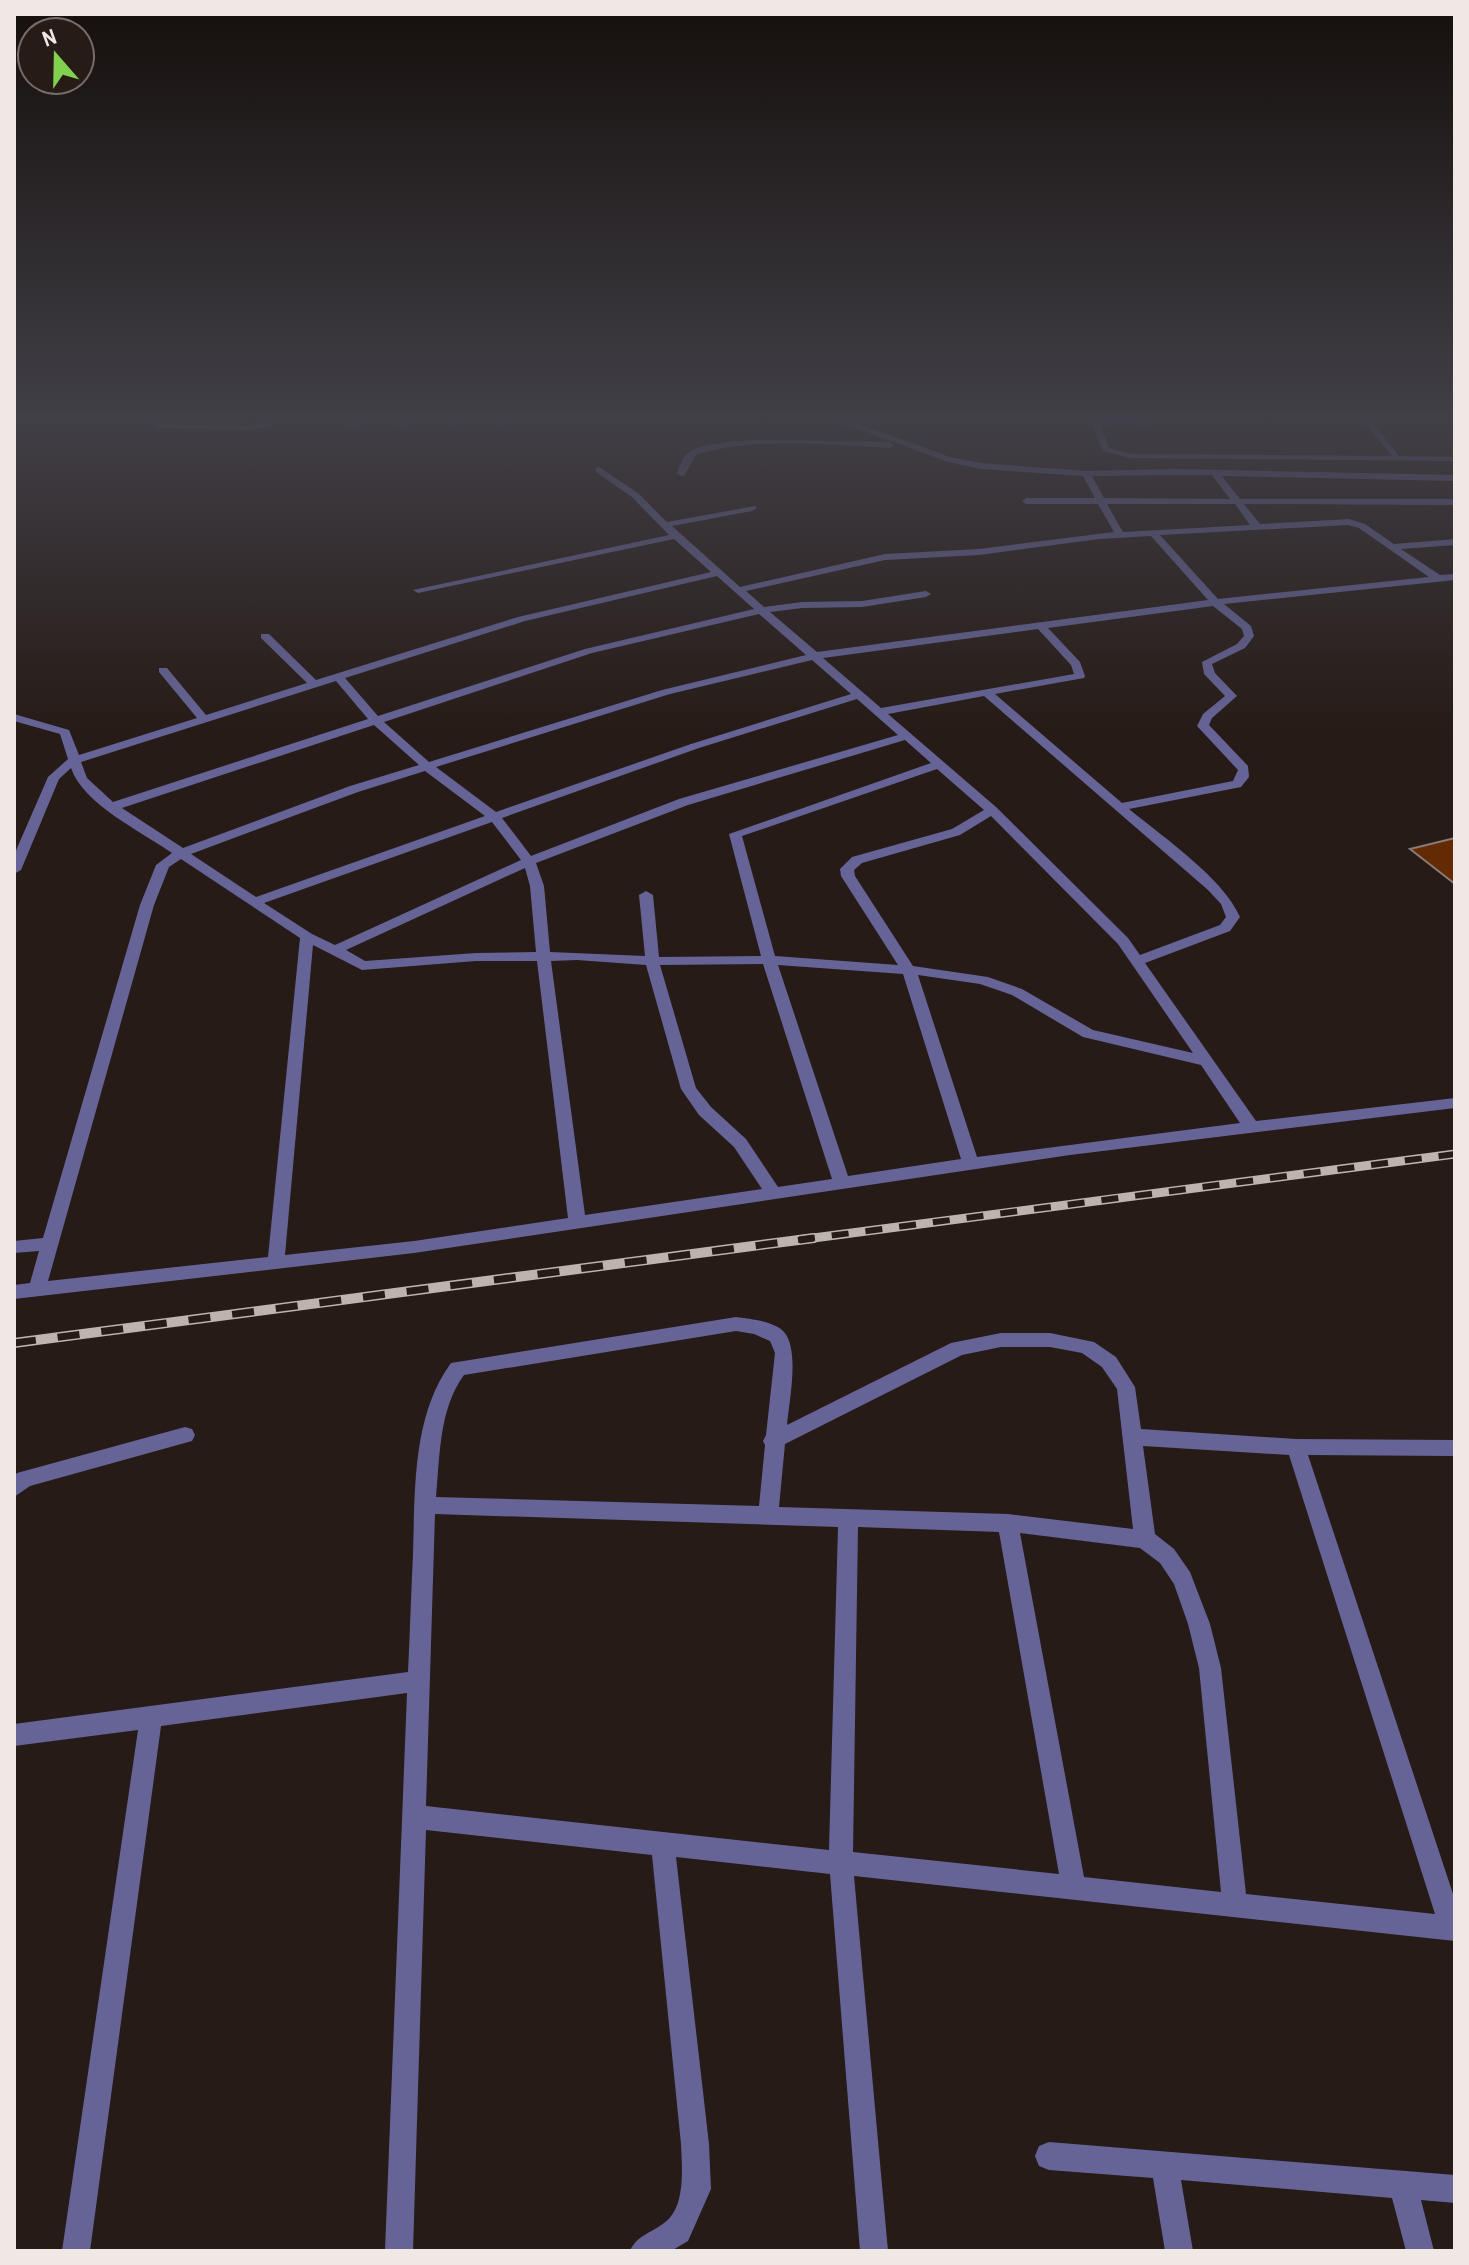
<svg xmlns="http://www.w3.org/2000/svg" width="1469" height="2265" font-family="'Archivo Narrow',sans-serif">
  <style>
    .building { fill: #632a03; stroke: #897b75; stroke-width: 2 }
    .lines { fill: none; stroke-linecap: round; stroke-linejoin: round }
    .service { fill: #666497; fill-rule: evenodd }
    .minor { fill: #666497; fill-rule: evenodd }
    .rail-far1-casing { stroke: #bdb4b0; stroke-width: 9 }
    .rail-casing { stroke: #bdb4b0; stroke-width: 10 }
    .rail-far1 { stroke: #261b16; stroke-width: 6; stroke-dasharray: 17; stroke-linecap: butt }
    .rail { stroke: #261b16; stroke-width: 7; stroke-dasharray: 22; stroke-linecap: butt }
  </style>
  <rect width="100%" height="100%" fill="#261b16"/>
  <path class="building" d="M 1455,838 L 1455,884 L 1410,849 Z"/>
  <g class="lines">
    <path class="service" d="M 1358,414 L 1365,414 L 1399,456 L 1455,457 L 1455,461 L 1130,458 L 1103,451 L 1092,424 L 1119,418 L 1150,421 L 1147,425 L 1119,422 L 1100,425 L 1109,448 L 1130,454 L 1392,456 Z"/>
    <path class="minor" d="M 156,414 L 164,414 L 161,424 L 246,426 L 263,423 L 266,414 L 274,414 L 270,427 L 246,430 L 159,428 L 152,423 Z
      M 352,414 L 360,414 L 356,425 L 352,427 L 348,425 Z
      M 402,414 L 410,414 L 407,425 L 403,427 L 399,425 Z
      M 447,414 L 455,414 L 453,425 L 446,423 Z
      M 497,414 L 505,414 L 504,425 L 497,423 Z
      M 818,414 L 831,414 L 950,457 L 981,463 L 1086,471 L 1174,469 L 1455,475 L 1455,481 L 1222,476 L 1240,499 L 1455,499 L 1455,505 L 1244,504 L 1260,524 L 1349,519 L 1365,524 L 1394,544 L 1455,539 L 1455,545 L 1401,549 L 1440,575 L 1455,574 L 1455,580 L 1224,604 L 1251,626 L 1254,636 L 1245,648 L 1212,664 L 1215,673 L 1237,696 L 1212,718 L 1209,725 L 1248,766 L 1249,777 L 1241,787 L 1129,809 C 1163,837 1223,878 1240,917 L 1230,931 L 1145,963 L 1256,1121 L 1455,1098 L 1455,1108 L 1070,1155 L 414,1253 L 14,1299 L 14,1285 L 30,1283 L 39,1251 L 14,1253 L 14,1241 L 43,1238 L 140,905 L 156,865 L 172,853 C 142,832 83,804 71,768 L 59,779 L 21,870 L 14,874 L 14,855 L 48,777 L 68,759 L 60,734 L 14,721 L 14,714 L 69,730 L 79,755 L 197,718 L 159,672 L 159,668 L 167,668 L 206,715 L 307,683 L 261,638 L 261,634 L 269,634 L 316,680 L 518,617 L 711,572 L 674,539 L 418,593 L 413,590 L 669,535 L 632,497 L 596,472 L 596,468 L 599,467 L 638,493 L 667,522 L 755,506 L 757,508 L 752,511 L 672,526 L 740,587 L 885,554 L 979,549 L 1114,532 L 1098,504 L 1026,504 L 1022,501 L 1026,498 L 1095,498 L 1083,476 L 981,469 L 948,462 ZM 1174,475 L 1212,475 L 1230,499 L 1104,498 L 1092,476 ZM 1107,504 L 1235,504 L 1250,525 L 1123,532 ZM 1348,525 L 1359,528 L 1429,577 L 1218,599 L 1160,535 ZM 1151,536 L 1208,600 L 817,652 L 770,612 L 802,608 L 862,607 L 926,597 L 931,594 L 926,591 L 862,601 L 802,602 L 764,607 L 746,591 L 885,560 L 979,555 L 1099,539 ZM 717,576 L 754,609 L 585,649 L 378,716 L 345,678 L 525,621 ZM 1213,606 L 1242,629 L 1244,636 L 1237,644 L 1202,662 L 1204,674 L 1225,696 L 1203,714 L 1197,726 L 1238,770 L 1233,781 L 1122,803 L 995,694 L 1084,678 L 1085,676 L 1080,662 L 1048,628 ZM 759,614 L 806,655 L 662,690 L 429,762 L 384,722 L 592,653 ZM 1038,629 L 1071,665 L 1074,674 L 881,708 L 823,658 ZM 812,660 L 851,694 L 691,744 L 496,812 L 436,767 L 670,694 ZM 336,681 L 368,719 L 113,802 L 87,778 L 81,762 ZM 984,696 L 1208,890 L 1221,904 L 1226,917 L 1220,925 L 1140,955 L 1128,938 L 996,807 L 888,714 ZM 857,699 L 898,735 L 679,799 L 531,856 L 502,818 L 699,748 ZM 374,725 L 419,765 L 350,786 L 183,848 L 122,808 ZM 905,740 L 931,763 L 729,834 L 761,956 L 659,957 L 653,895 L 646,891 L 639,895 L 645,956 L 550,952 L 544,886 L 536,863 L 688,805 ZM 937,769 L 984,810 L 952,829 L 852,857 L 840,869 L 841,876 L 898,965 L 775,956 L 742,836 ZM 425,771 L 485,816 L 256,897 L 191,854 L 358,792 ZM 991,816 L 1118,944 L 1193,1053 L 1093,1030 L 1022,989 L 988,977 L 913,966 L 855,876 L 854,870 L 862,863 L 960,835 ZM 492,822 L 521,860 L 335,945 L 312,934 L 264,903 ZM 181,859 L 300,938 L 268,1257 L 48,1281 L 154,905 L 169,867 ZM 525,868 L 530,886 L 536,952 L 476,953 L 365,961 L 346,950 ZM 313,945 L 362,970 L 476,961 L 537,961 L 568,1218 L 414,1241 L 285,1255 ZM 577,960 L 646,965 L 681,1089 L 699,1115 L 734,1147 L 762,1189 L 585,1215 L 551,961 ZM 763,964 L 832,1179 L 778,1187 L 746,1139 L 711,1107 L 696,1088 L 660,965 ZM 778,965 L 903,974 L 961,1159 L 848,1176 ZM 918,975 L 980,984 L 1012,995 L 1083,1037 L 1201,1065 L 1240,1123 L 977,1157 Z
      M 757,440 L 890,442 L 894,445 L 890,448 C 834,445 748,436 696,455 L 684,476 L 677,474 C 679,468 681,461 685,456 C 697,441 739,442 757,440 Z
      M 736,1317 C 750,1319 774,1321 784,1332 C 800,1350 789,1402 787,1425 L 951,1343 L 1001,1333 L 1050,1333 L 1094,1342 L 1116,1357 L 1135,1387 L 1141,1429 L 1296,1439 L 1455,1440 L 1455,1456 L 1308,1455 L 1455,1900 L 1455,1941 L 854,1876 L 888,2251 L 860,2251 L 830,1874 L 676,1857 L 709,2144 L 711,2189 L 688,2241 L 671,2251 L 630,2251 C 636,2236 651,2233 664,2223 C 686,2208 682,2168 681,2144 L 652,1855 L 426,1830 L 413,2251 L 385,2251 L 407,1693 L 161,1726 L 90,2251 L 62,2251 L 138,1730 L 14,1746 L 14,1724 L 408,1672 C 410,1633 411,1593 413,1554 C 415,1491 412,1416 451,1363 ZM 736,1331 L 754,1334 L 770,1341 L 775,1353 L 766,1435 L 763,1441 L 765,1445 L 759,1506 L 436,1497 C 440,1455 439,1409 464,1375 ZM 1001,1347 L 1050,1347 L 1082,1353 L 1102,1367 L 1117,1389 L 1133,1529 L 1008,1514 L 779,1507 L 785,1444 L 962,1355 ZM 1143,1446 L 1289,1455 L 1435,1914 L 1246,1894 L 1221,1668 L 1210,1624 L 1190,1572 L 1174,1549 L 1155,1534 ZM 435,1514 L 838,1527 L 829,1850 L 426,1806 ZM 858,1527 L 999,1532 L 1059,1874 L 853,1852 ZM 1020,1533 L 1140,1548 L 1160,1563 L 1174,1584 L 1188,1624 L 1199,1668 L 1221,1892 L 1084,1877 Z
      M 185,1427 L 192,1429 L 195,1435 L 192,1441 L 30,1486 L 14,1497 L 14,1476 L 17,1473 Z
      M 1049,2142 L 1455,2175 L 1455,2203 L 1421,2200 L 1434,2251 L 1406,2251 L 1392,2198 L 1181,2180 L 1193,2251 L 1165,2251 L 1153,2178 L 1049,2170 L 1039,2166 L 1035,2156 L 1039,2146 Z"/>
    <defs>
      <path id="rail-far1" d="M 798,1240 L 1455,1154"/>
      <path id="rail" d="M 14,1343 L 814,1238"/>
    </defs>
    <use href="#rail-far1" class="rail-far1-casing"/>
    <use href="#rail" class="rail-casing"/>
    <use href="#rail-far1" class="rail-far1"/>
    <use href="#rail" class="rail"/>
  </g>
  <linearGradient id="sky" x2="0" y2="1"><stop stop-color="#150f0c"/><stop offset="0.57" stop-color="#413f47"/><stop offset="1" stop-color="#413f47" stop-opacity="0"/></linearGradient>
  <rect width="1469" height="732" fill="url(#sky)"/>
  <rect width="1469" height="2265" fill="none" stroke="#f0e8e4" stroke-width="32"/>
  <g transform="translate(56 56) rotate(340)"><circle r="38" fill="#261b16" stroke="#776d68" stroke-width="2"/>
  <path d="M0-6L14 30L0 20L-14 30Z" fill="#82d04f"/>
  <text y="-12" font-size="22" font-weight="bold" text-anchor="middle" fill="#f0e8e4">N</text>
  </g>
</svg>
